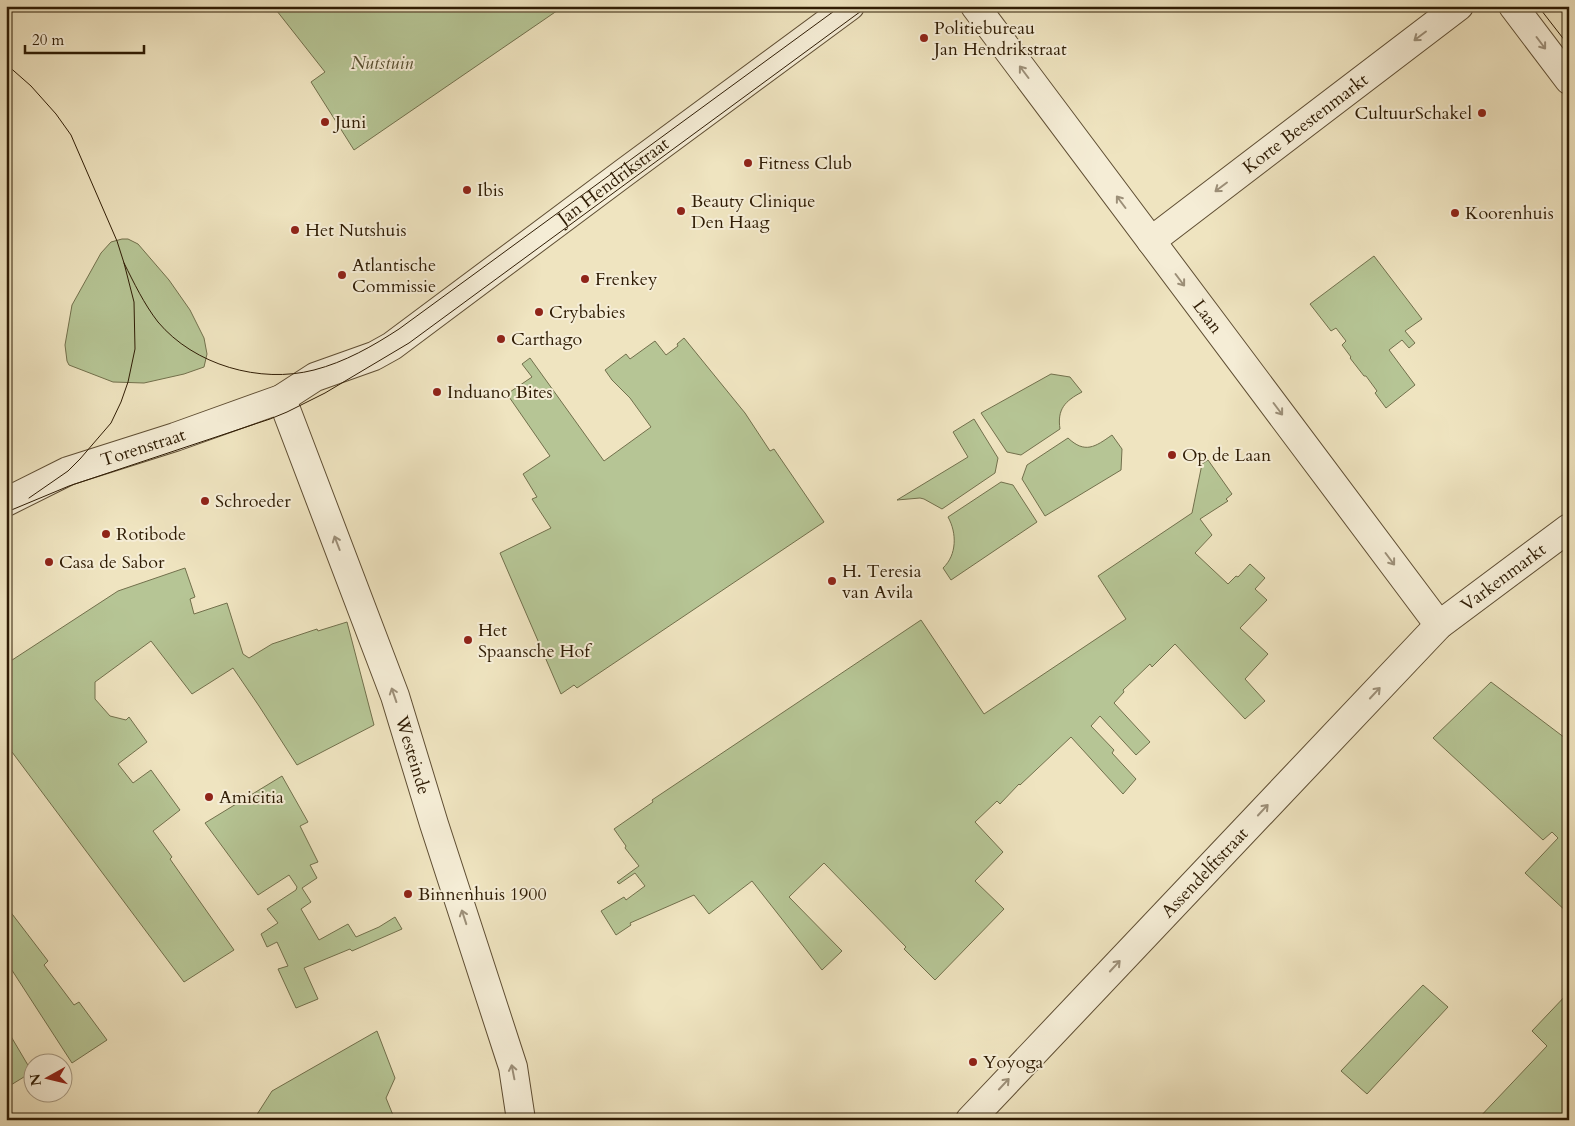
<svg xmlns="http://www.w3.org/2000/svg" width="1575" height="1126" font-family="Cardo,serif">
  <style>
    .green { fill: #b6c595; stroke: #72704c }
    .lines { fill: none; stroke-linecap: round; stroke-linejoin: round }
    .minor-casing { stroke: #5f4e33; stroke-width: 30 }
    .tertiary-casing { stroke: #5f4e33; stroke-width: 30 }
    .minor { stroke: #f5edd6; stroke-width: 28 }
    .tertiary { stroke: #f5edd6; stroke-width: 28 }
    .tram { stroke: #2f1c04; stroke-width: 1 }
    .oneway { stroke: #9c8f78 }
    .poi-dot { fill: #8f2418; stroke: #f5edd6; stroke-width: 2 }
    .labels { text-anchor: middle; stroke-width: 4; stroke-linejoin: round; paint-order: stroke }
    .poi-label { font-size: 18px; fill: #2f1c04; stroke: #f5edd6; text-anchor: start }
    .park-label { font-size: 18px; font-style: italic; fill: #584f30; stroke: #f5edd6 }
    .street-label { font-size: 18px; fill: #2f1c04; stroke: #f5edd6 }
  </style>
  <rect width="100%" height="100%" fill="#efe4c0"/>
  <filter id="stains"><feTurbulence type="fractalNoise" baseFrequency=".004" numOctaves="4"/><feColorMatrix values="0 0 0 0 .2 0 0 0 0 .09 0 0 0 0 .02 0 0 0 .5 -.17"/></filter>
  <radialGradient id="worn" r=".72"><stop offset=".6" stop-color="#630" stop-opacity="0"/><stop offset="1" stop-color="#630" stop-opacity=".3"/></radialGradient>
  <path class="green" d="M 273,6 L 564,6 L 354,150 L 311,82 L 325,72 Z
    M 122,239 L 128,239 L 138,244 L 169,280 L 190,310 L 204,338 L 207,354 L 204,367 L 184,374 L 144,383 L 113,382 L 69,365 L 67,361 L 65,345 L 72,305 L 101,253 L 111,242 Z
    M 1374,256 L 1422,319 L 1405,331 L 1415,343 L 1409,348 L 1402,340 L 1389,350 L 1415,385 L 1386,408 L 1375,393 L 1377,391 L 1366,376 L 1364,376 L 1350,358 L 1351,357 L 1342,345 L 1346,341 L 1336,328 L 1331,331 L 1310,304 Z
    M 684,338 L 745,413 L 770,451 L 774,449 L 824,522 L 577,688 L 574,685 L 561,694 L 500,553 L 551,528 L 532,499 L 537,497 L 523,474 L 550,456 L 507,394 L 532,377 L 522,364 L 530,358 L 604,461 L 651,427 L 630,398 L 612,380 L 605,370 L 626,354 L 630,359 L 655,341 L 666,355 L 678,346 L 677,344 Z
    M 1051,374 L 1070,377 L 1082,392 C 1065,401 1057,409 1060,429 L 1021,455 L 1007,452 L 981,413 Z
    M 974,419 L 998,458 L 995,473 L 942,509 L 924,499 L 920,498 L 897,500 L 968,457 L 953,432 Z
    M 1112,435 L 1122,449 L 1121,470 L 1045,516 L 1022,479 L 1027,465 L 1068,438 C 1085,454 1095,447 1112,435 Z
    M 1208,460 L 1232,494 L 1226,499 L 1228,501 L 1200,519 L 1212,535 L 1195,553 L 1228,584 L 1236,576 L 1238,577 L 1250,564 L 1265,578 L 1255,589 L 1267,600 L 1240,628 L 1268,654 L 1245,679 L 1265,701 L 1245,719 L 1175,644 L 1152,667 L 1150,664 L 1123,690 L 1124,692 L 1114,703 L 1150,742 L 1136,755 L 1100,716 L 1091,726 L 1114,750 L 1112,753 L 1136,779 L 1123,794 L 1071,737 L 1020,785 L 1019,784 L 1000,804 L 997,801 L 975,822 L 1003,852 L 975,881 L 1004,909 L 935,980 L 904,949 L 906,947 L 824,863 L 789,897 L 842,951 L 822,970 L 752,881 L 709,914 L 694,895 L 630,923 L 631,925 L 616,935 L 601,911 L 624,897 L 626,900 L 645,886 L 635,873 L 619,884 L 617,882 L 639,866 L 625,848 L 626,846 L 614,829 L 653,802 L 652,800 L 921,620 L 984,714 L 1126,619 L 1098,576 L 1192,513 L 1202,464 Z
    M 1001,482 L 1013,485 L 1037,522 L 951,580 L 943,568 C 957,555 957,533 948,517 Z
    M 185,568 L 195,597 L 190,599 L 194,614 L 227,603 L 243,654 L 249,658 L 272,644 L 317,629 L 318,631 L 347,622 L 374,725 L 297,765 L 259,706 L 233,668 L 192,694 L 151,641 L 95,682 L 95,699 L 110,716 L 126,720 L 129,717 L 147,742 L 118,764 L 133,783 L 151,770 L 180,810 L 153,831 L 172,857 L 170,859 L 234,950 L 184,982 L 12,752 L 6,756 L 6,664 L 118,591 Z
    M 1491,682 L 1569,741 L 1569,914 L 1525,873 L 1558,838 L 1552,832 L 1543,840 L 1433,738 Z
    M 282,776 L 308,822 L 300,826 L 318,862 L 310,865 L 317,878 L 302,888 L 311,902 L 301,909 L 319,940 L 348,924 L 356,937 L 379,927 L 395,917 L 402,929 L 352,951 L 350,949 L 304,968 L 318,999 L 296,1008 L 278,969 L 288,966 L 277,942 L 267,947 L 261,934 L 278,923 L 267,909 L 296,890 L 297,887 L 289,875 L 258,895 L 205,823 Z
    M 6,906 L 48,961 L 44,965 L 74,1005 L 79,1002 L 107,1040 L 72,1063 L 6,961 Z
    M 1423,985 L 1448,1007 L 1367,1094 L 1341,1071 Z
    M 1569,992 L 1569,1120 L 1477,1120 L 1547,1046 L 1532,1031 Z
    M 6,1028 L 32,1072 L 6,1088 Z
    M 377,1031 L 395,1078 L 386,1098 L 395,1120 L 258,1120 L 256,1116 L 272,1091 Z"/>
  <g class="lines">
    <defs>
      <g id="minor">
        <path id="s1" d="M 975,6 L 1439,625"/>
        <path id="s2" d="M 1151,241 L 1459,6"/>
        <path id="s3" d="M 281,399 L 287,412 L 395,696 L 434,824 L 513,1067 L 521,1120"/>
        <path id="s4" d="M 970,1120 L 1439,625 L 1569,528"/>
      </g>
      <g id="tertiary">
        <path d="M 1513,6 L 1569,80"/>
        <path id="s5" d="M 6,502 L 68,471 L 175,437 L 281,399 L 315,377 L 374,356 L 392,346 L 625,172 L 850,6"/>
      </g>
    </defs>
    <use href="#minor" class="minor-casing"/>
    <use href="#tertiary" class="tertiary-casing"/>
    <use href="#minor" class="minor"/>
    <use href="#tertiary" class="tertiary"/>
    <path class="tram" d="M 1538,6 L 1569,46
      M 6,64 L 31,86 L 56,114 L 71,135 L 117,241 L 124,263 L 134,302 L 135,349 L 128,382 L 121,402 L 111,423 L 80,459 L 68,471 L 29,498
      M 124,263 C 134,283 144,304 158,322 C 194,365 260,384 314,370 C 345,362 373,346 399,329 L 841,6
      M 9,511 L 69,486 L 270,419 L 287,412 L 325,393 L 409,343 L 868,6"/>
  </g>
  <defs><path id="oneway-shaft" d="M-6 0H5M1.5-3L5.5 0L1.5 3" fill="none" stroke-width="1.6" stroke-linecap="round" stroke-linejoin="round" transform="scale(1.25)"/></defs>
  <g class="oneway">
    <use href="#oneway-shaft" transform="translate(1420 36) rotate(143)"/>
    <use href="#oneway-shaft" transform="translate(1541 43) rotate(53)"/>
    <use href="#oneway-shaft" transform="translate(1024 72) rotate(-127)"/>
    <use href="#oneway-shaft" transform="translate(1221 187) rotate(143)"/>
    <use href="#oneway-shaft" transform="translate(1121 202) rotate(-127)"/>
    <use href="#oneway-shaft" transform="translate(1180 280) rotate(53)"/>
    <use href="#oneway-shaft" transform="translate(1278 409) rotate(53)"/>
    <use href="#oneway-shaft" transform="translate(337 543) rotate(-111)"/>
    <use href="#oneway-shaft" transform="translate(1390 559) rotate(53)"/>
    <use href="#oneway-shaft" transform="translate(1375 693) rotate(-47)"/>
    <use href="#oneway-shaft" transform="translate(394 695) rotate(-109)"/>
    <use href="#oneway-shaft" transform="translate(1263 810) rotate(-47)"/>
    <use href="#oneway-shaft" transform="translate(464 917) rotate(-108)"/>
    <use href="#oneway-shaft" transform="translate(1115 966) rotate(-47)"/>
    <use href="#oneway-shaft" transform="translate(513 1072) rotate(-101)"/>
    <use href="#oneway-shaft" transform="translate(1004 1084) rotate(-47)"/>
  </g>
  <g class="poi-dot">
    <circle cx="924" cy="38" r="5"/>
    <circle cx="1482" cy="113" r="5"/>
    <circle cx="325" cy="122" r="5"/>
    <circle cx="748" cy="163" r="5"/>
    <circle cx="467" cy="190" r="5"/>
    <circle cx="681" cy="211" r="5"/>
    <circle cx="1455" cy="213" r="5"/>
    <circle cx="295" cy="230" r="5"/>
    <circle cx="342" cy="275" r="5"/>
    <circle cx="585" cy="279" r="5"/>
    <circle cx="539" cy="312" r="5"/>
    <circle cx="501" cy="339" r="5"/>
    <circle cx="437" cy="392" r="5"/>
    <circle cx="1172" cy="455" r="5"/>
    <circle cx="205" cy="501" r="5"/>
    <circle cx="106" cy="534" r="5"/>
    <circle cx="49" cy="562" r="5"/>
    <circle cx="832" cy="581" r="5"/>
    <circle cx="468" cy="640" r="5"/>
    <circle cx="209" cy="797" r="5"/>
    <circle cx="408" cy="894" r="5"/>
    <circle cx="973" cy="1062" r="5"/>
  </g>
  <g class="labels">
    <g class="poi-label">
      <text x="934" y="34">Politiebureau<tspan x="934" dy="21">Jan Hendrikstraat</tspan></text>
      <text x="1472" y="119" text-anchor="end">CultuurSchakel</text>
      <text x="335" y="128">Juni</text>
      <text x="758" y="169">Fitness Club</text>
      <text x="477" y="196">Ibis</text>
      <text x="691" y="207">Beauty Clinique<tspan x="691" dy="21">Den Haag</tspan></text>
      <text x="1465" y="219">Koorenhuis</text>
      <text x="305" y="236">Het Nutshuis</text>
      <text x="352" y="271">Atlantische<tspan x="352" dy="21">Commissie</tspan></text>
      <text x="595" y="285">Frenkey</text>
      <text x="549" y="318">Crybabies</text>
      <text x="511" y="345">Carthago</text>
      <text x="447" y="398">Induano Bites</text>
      <text x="1182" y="461">Op de Laan</text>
      <text x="215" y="507">Schroeder</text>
      <text x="116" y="540">Rotibode</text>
      <text x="59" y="568">Casa de Sabor</text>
      <text x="842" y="577">H. Teresia<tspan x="842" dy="21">van Avila</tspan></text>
      <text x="478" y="636">Het<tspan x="478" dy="21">Spaansche Hof</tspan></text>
      <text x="219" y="803">Amicitia</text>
      <text x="418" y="900">Binnenhuis 1900</text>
      <text x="983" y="1068">Yoyoga</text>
    </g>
    <g class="park-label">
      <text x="382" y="69">Nutstuin</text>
    </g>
    <g class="street-label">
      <text dy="6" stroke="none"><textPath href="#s2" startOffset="194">Korte Beestenmarkt</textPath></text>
      <text dy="6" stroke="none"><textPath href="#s5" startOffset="694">Jan Hendrikstraat</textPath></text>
      <text dy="6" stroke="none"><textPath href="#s1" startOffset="388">Laan</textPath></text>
      <text dy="6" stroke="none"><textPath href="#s5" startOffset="148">Torenstraat</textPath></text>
      <text dy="6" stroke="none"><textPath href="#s4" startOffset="762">Varkenmarkt</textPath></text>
      <text dy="6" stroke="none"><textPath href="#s3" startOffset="380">Westeinde</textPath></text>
      <text dy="6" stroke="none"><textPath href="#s4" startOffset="341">Assendelftstraat</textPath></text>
    </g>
  </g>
  <rect width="1575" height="1126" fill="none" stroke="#efe4c0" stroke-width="25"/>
  <rect x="8" y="8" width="1560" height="1111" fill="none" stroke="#2f1c04" stroke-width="2.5"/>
  <rect x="12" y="12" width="1550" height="1101" fill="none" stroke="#2f1c04"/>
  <g transform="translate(48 1078) rotate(262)"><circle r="24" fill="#f5edd6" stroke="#a69982"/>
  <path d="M0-4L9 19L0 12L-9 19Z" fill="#8f2418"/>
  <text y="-8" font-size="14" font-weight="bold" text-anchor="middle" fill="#2f1c04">N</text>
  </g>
  <path d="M25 45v8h119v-8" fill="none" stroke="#2f1c04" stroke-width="2.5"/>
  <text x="32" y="45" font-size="15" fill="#2f1c04" stroke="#f5edd6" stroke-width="4" paint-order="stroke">20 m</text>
  <rect width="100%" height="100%" filter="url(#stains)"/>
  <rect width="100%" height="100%" fill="url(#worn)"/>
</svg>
